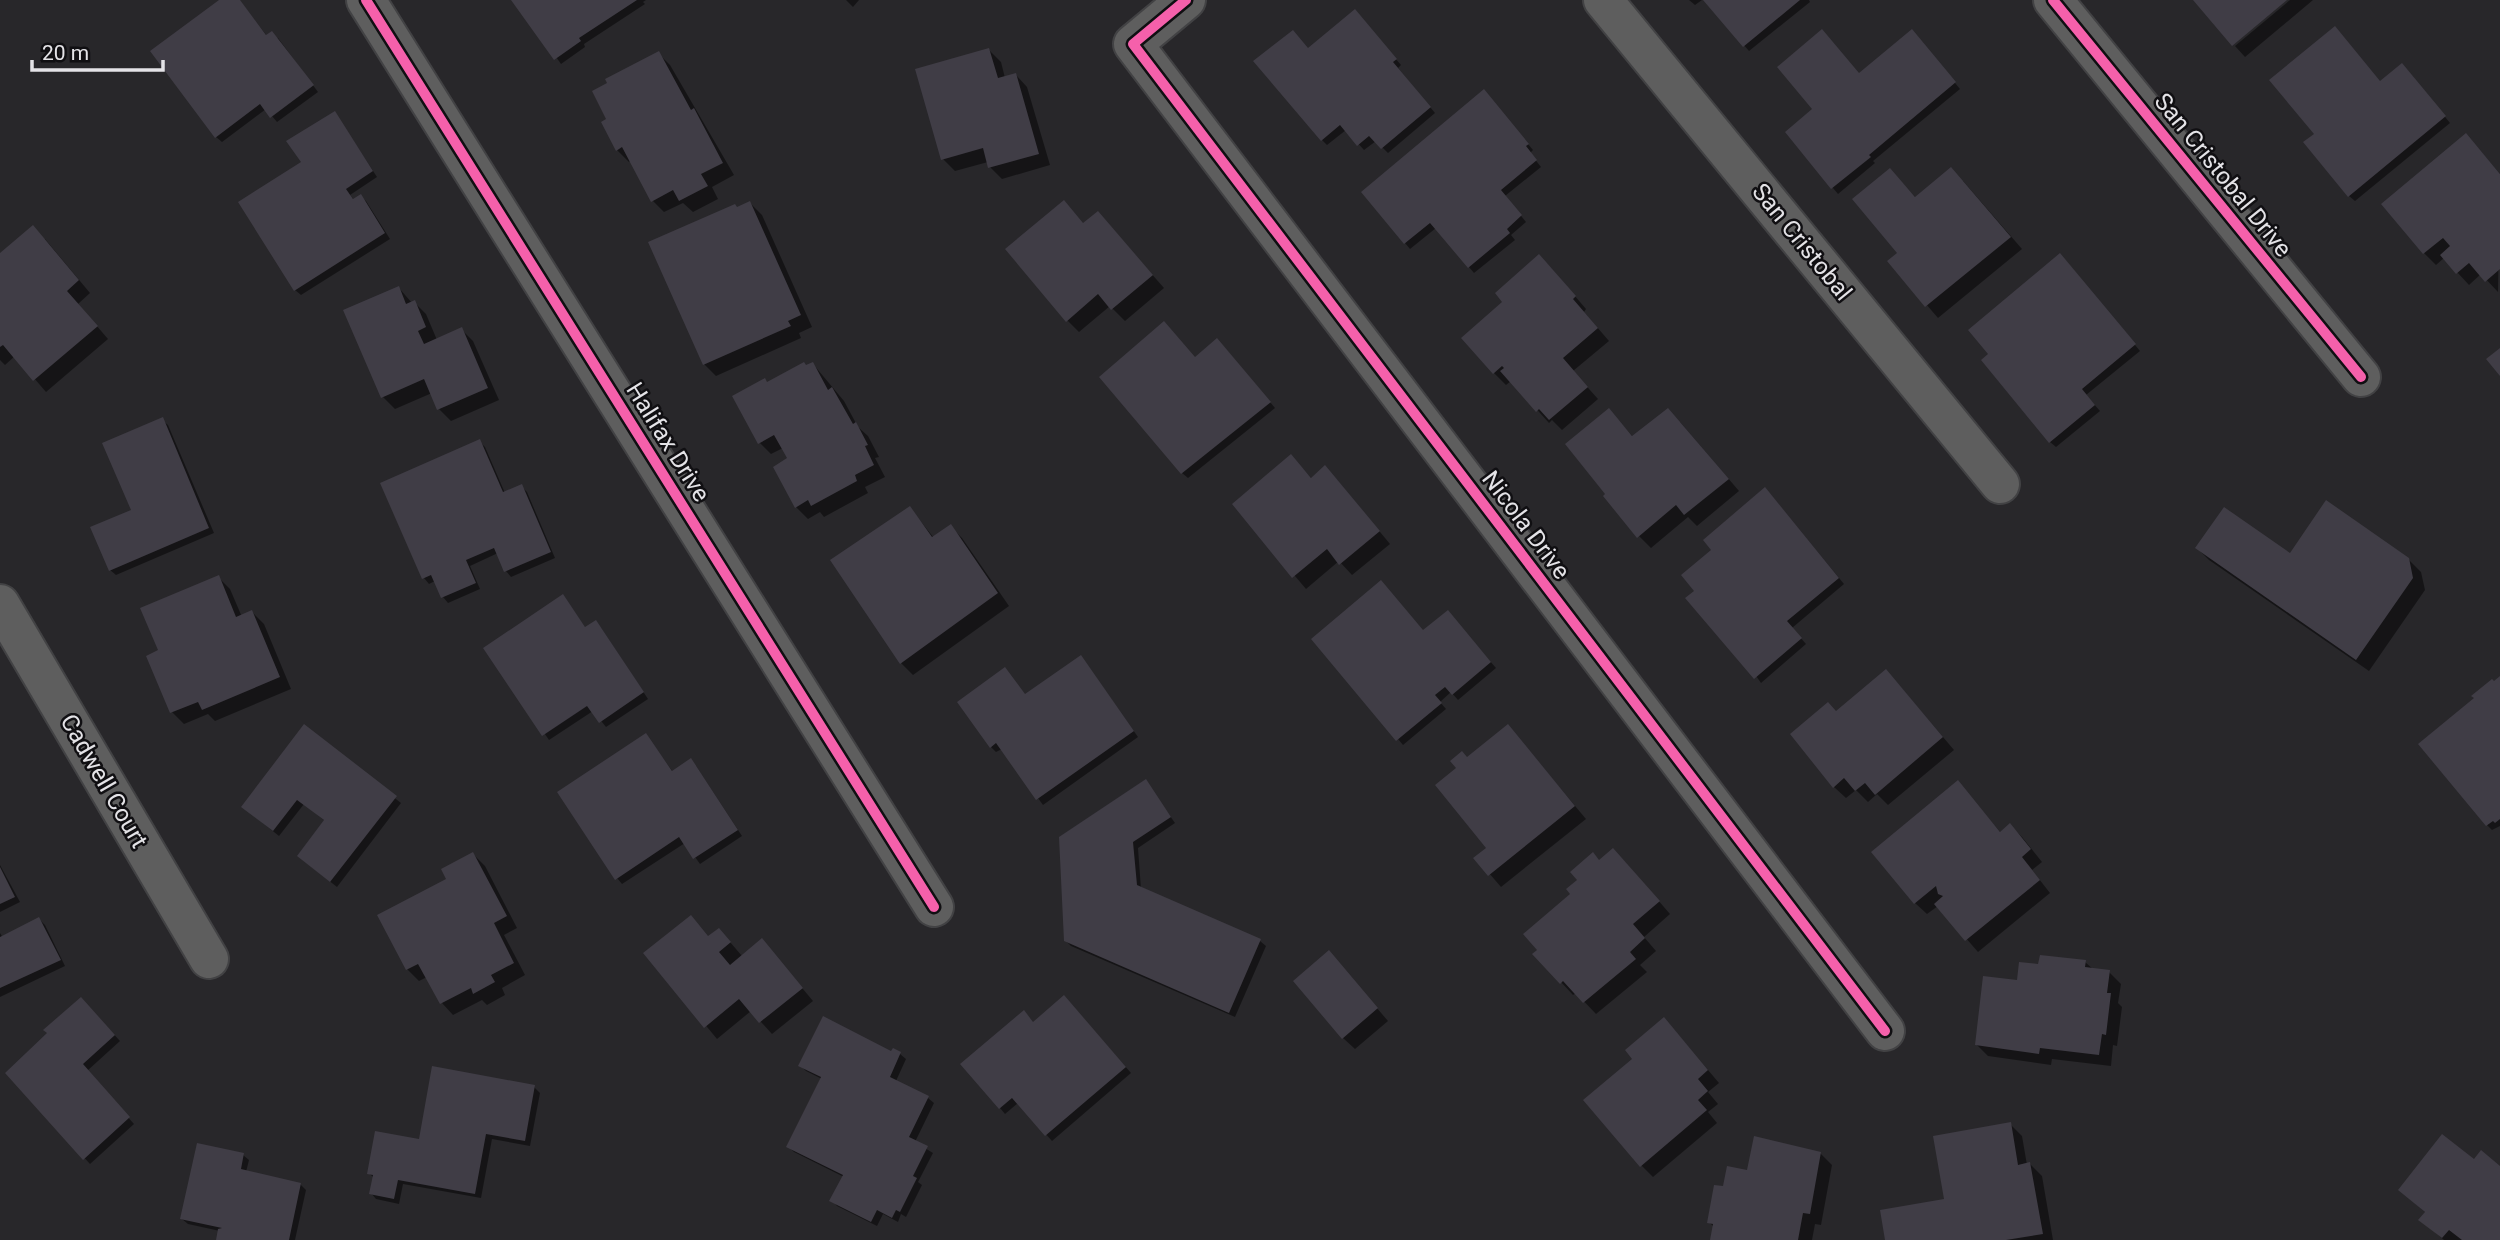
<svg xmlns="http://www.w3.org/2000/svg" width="2500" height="1240" font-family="Roboto,sans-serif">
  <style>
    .shadow { fill: #0007 }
    .building { fill: #403d46 }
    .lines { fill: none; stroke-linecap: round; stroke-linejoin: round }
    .minor-casing { stroke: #424244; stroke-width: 42 }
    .minor { stroke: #5e5e5e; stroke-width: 38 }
    .cycleway-casing { stroke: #100f12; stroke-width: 15 }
    .cycleway { stroke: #f560ab; stroke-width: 10 }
    .labels { text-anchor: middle; stroke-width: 5; stroke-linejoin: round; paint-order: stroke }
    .street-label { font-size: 24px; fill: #e4e3e7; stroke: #100f12 }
  </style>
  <rect width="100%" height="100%" fill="#28272a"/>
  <path class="shadow" d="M 222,0 L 239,0 L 267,36 L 278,38 L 318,92 L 277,122 L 266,109 L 222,142 L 216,137 Z
    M 516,0 L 646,0 L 643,2 L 645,4 L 584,44 L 585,47 L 561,64 Z
    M 846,0 L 859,0 L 853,7 Z
    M 1689,0 L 1702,0 L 1695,5 Z
    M 1705,0 L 1809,0 L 1810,2 L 1749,51 Z
    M 2290,0 L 2313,0 L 2245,57 L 2235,46 Z
    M 1360,17 L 1401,65 L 1398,68 L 1435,113 L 1388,153 L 1376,141 L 1364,150 L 1346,130 L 1327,145 L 1322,140 L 1309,50 Z
    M 1917,37 L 1960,89 L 1873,161 L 1875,163 L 1838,194 L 1787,133 L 1859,75 Z
    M 989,50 L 1001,62 L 1005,78 L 1016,75 L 1027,87 L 1050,165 L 1002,179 L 990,167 L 988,162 L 955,171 L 943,159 Z
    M 658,53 L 670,65 L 734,175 L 712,187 L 718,199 L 693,212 L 683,203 L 664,212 L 652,200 L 631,160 L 629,162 L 617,150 Z
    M 2408,71 L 2450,123 L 2355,201 L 2349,196 L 2381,83 Z
    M 1489,97 L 1533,150 L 1530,153 L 1541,167 L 1505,196 L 1526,222 L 1511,235 L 1515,240 L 1474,273 L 1436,228 L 1410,249 L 1405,243 Z
    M 335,113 L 377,177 L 350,195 L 354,200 L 360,196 L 366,201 L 390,239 L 301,295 L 295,290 L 303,163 Z
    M 2478,148 L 2500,174 L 2498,292 L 2481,274 L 2469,285 L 2444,258 L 2436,265 L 2424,253 Z
    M 1890,170 L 1916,198 L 1963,181 L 2022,249 L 1938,318 L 1889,261 L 1899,254 Z
    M 750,203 L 762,215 L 812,327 L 799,333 L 801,338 L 716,376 L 704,364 L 738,208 Z
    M 1098,213 L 1164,288 L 1125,321 L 1110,306 L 1079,332 L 1067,320 L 1084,225 Z
    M 45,239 L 90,293 L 78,304 L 108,339 L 46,392 L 15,356 L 5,365 L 0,360 L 0,255 Z
    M 2066,261 L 2140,351 L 2086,395 L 2100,411 L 2056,447 L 2050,442 Z
    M 1551,268 L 1586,309 L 1584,312 L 1609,341 L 1573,371 L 1598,399 L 1562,430 L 1552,420 L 1549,423 L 1511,381 L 1506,385 L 1494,373 L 1505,302 Z
    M 399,288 L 412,303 L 414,302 L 426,314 L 437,340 L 461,329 L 473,341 L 499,400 L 451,421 L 439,409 L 432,393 L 395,409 L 383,397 Z
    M 1223,346 L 1275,408 L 1188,478 L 1182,473 L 1195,359 Z
    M 813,364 L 844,401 L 858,427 L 868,436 L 879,457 L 875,458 L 885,477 L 865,487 L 868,493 L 824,517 L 820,512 L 808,519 L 796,507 L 790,459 L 783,448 L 771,454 L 759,442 L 768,384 Z
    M 1609,410 L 1634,438 L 1680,422 L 1739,491 L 1697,526 L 1688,517 L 1651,548 L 1639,536 Z
    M 162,420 L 168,425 L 214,533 L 116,575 L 110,570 L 133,510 Z
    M 479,441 L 485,447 L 505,493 L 521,486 L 527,492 L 555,558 L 511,577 L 506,571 L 498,553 L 470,566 L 480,589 L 448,603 L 443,597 L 435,581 L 429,584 L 424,578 Z
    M 1303,469 L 1312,479 L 1337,480 L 1390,544 L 1352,575 L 1339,561 L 1306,589 L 1234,504 Z
    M 1771,495 L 1844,584 L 1792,628 L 1806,644 L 1761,683 L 1697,591 L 1714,550 Z
    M 910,508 L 934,538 L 950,526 L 962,538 L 1009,606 L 913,675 L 901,663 Z
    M 2197,548 L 2290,555 L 2408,559 L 2421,572 L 2425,590 L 2369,671 L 2209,560 Z
    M 218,577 L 230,589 L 242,617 L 252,612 L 264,624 L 291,689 L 215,721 L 208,714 L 184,724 L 172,712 L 148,657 L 160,651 Z
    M 563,596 L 586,629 L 601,628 L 648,699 L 606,727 L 593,711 L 549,740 L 486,648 Z
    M 1453,618 L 1496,668 L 1458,700 L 1451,692 L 1440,702 L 1446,709 L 1403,745 L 1398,739 L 1423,632 Z
    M 1086,663 L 1138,737 L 1043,805 L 1002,749 L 996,752 L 991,747 L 1026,695 Z
    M 2500,679 L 2500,826 L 2492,830 L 2487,825 L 2494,684 Z
    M 1898,684 L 1954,750 L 1888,805 L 1877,794 L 1868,802 L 1856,790 L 1846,798 L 1834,787 L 1837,713 Z
    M 1508,726 L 1586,819 L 1501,887 L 1476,858 L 1489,848 L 1468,759 Z
    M 304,727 L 401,803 L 337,887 L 304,861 L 325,821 L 304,804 L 279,836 L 249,812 Z
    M 646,735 L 673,772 L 696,766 L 742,836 L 700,864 L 685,843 L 622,884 L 617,878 Z
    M 1146,782 L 1175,823 L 1138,848 L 1141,889 L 1260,941 L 1266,946 L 1235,1017 L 1071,946 L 1065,940 Z
    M 1958,783 L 2001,833 L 2010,825 L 2022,837 L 2042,862 L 2032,870 L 2050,893 L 1978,952 L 1938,906 L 1927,914 L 1915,903 Z
    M 473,854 L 485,866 L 517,928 L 504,935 L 525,975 L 502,988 L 505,995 L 487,1005 L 482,1000 L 453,1015 L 442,1003 L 427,977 L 419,981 L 407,969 L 379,916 L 448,879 Z
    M 1600,862 L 1625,862 L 1670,914 L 1644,937 L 1656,951 L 1640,965 L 1647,972 L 1596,1014 L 1576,993 L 1573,995 L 1535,954 L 1572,894 Z
    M 0,865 L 20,902 L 0,912 Z
    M 39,919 L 45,925 L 65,966 L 0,997 L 0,933 L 3,938 Z
    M 709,937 L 730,942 L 742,956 L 762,940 L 813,1001 L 772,1034 L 751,1011 L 717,1039 L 646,953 Z
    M 1329,952 L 1388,1021 L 1355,1049 L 1343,1038 Z
    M 2085,962 L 2093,969 L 2109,972 L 2121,984 L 2118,1003 L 2122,1007 L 2117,1046 L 2113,1045 L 2111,1066 L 2052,1059 L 2051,1065 L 1988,1056 L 1976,1044 L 2040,966 Z
    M 1070,1003 L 1131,1073 L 1052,1141 L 1018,1103 L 1005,1114 L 1000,1108 L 1034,1023 Z
    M 87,1005 L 120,1041 L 87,1071 L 134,1124 L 90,1164 L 7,1073 Z
    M 1675,1031 L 1719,1083 L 1708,1092 L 1718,1104 L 1708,1112 L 1717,1123 L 1653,1177 L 1641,1165 Z
    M 892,1053 L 900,1054 L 906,1059 L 896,1081 L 928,1098 L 934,1103 L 915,1142 L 933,1153 L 918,1182 L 922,1185 L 906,1217 L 901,1214 L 898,1222 L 883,1214 L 877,1226 L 837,1206 L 832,1200 L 844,1177 L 794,1152 L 788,1146 L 822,1079 L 806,1071 L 800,1065 Z
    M 534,1087 L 540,1093 L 530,1146 L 492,1139 L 481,1198 L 403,1184 L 399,1204 L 376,1199 L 371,1193 L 374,1178 L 369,1173 Z
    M 2010,1124 L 2022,1136 L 2027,1165 L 2030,1164 L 2042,1176 L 2053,1240 L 1887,1240 L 1946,1200 Z
    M 1820,1153 L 1832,1165 L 1821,1225 L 1815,1224 L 1812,1240 L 1711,1240 L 1714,1227 L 1709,1222 L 1724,1188 Z
    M 243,1155 L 249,1160 L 246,1172 L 300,1184 L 306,1190 L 295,1240 L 218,1240 L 220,1231 L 188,1224 L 182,1219 Z
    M 2474,1162 L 2500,1168 L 2500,1240 L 2444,1240 L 2420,1219 L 2426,1213 L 2400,1190 Z"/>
  <path class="building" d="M 219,0 L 240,0 L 266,35 L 272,31 L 314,85 L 270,118 L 260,104 L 215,138 L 150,51 Z
    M 511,0 L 637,0 L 579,38 L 581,41 L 554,60 Z
    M 1703,0 L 1800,0 L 1743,47 Z
    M 2193,0 L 2287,0 L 2232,46 Z
    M 1355,9 L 1397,59 L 1393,62 L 1431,107 L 1381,149 L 1369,136 L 1357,146 L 1340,125 L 1321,141 L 1253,61 L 1293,30 L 1308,48 Z
    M 2335,26 L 2380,81 L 2402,63 L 2446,116 L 2348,197 L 2303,142 L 2314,134 L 2269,80 Z
    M 1822,29 L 1859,73 L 1912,29 L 1956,82 L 1869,155 L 1871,157 L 1831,189 L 1785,132 L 1812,109 L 1777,67 Z
    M 989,48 L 998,78 L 1016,73 L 1039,154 L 988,168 L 983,148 L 941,160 L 915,69 Z
    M 659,51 L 691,110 L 694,108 L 723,163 L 701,174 L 708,186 L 679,201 L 673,190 L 651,202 L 622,147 L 616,151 L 601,122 L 606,119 L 592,91 L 607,83 L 605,79 Z
    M 1484,89 L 1529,144 L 1526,146 L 1537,160 L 1501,190 L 1522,215 L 1507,229 L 1510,233 L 1468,268 L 1430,223 L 1404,244 L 1361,192 Z
    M 335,111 L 373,171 L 346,189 L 353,199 L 361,194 L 385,233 L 294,291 L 238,202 L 301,162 L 286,141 Z
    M 2466,133 L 2500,174 L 2500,269 L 2485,282 L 2469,263 L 2456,274 L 2440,255 L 2450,246 L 2443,238 L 2423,254 L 2381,204 Z
    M 1951,167 L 2011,237 L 1925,307 L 1887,261 L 1897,253 L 1852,199 L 1890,168 L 1915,197 Z
    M 1064,200 L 1083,223 L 1098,211 L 1153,275 L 1111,310 L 1098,294 L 1066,322 L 1005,249 Z
    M 750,201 L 801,315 L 788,321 L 791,326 L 703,365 L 648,242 L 735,204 L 737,207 Z
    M 33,225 L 79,280 L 67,291 L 98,326 L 33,381 L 3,345 L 0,347 L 0,253 Z
    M 2060,253 L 2136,344 L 2082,389 L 2095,405 L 2049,443 L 1981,360 L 1988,354 L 1968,330 Z
    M 1539,254 L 1576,296 L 1573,299 L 1598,328 L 1563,358 L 1588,387 L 1549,420 L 1539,409 L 1536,412 L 1500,371 L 1504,368 L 1502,366 L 1493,374 L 1461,338 L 1502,302 L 1495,293 Z
    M 399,286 L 406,304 L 415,300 L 426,327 L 418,331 L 424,344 L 462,327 L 488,388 L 437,410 L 424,379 L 381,398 L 343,310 Z
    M 1164,321 L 1195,357 L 1217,338 L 1271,402 L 1181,474 L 1099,377 Z
    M 2500,348 L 2500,376 L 2486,359 Z
    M 804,362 L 806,365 L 813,362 L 828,390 L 832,387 L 853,424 L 856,422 L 868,445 L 865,446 L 874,465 L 855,475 L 857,481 L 811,506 L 808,500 L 795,508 L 773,467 L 787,458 L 774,435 L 758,444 L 732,396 L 765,378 L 767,382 Z
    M 1609,408 L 1632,436 L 1668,408 L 1729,479 L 1684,515 L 1676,505 L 1637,538 L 1603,496 L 1605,494 L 1565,444 Z
    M 163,417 L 209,528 L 109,571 L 90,527 L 131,510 L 102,443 Z
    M 480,439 L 503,492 L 522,484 L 551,552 L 504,572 L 494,548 L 466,560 L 476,583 L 441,598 L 431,575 L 422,579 L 380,483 Z
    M 1291,454 L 1311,478 L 1325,465 L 1380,531 L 1339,565 L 1327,549 L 1292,578 L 1232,504 Z
    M 1765,487 L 1839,578 L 1787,621 L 1802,638 L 1754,679 L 1685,598 L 1694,591 L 1681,575 L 1711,550 L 1703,540 Z
    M 2326,500 L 2409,558 L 2413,578 L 2356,660 L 2195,548 L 2224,507 L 2290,553 Z
    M 910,506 L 932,537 L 951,524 L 998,593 L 900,664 L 830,560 Z
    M 219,575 L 236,617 L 252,610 L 280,677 L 202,710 L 198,702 L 170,713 L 146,656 L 158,650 L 140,608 Z
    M 1381,580 L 1423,630 L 1448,610 L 1491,662 L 1452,695 L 1445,687 L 1435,695 L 1442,703 L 1396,741 L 1311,639 Z
    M 563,594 L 585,627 L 596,620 L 644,692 L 599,723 L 587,706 L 542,736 L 483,648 Z
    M 1081,655 L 1134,731 L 1036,800 L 996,743 L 990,748 L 957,702 L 1005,667 L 1025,694 Z
    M 1886,669 L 1943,737 L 1875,795 L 1865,783 L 1855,791 L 1844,778 L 1833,788 L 1790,734 L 1828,702 L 1836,711 Z
    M 2500,676 L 2500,819 L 2495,823 L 2493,821 L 2486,826 L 2418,744 L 2474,698 L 2471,696 L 2492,679 L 2494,681 Z
    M 304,724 L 397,796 L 330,882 L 297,856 L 324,820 L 297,800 L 273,831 L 241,807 Z
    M 1508,724 L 1575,806 L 1488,876 L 1473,858 L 1486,848 L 1435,785 L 1456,768 L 1450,761 L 1462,751 L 1467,757 Z
    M 646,733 L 672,771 L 691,758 L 738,830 L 693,859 L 679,837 L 615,880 L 557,792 Z
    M 1146,779 L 1171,817 L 1133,842 L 1137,885 L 1261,939 L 1229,1013 L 1064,941 L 1059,837 Z
    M 1958,780 L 2000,832 L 2010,823 L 2031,849 L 2022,857 L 2040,880 L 1965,941 L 1934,904 L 1943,896 L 1938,894 L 1936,886 L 1914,904 L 1871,852 Z
    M 1613,848 L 1660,901 L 1633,924 L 1645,938 L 1630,952 L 1636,959 L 1583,1003 L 1563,981 L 1560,984 L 1532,954 L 1537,950 L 1523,934 L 1570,894 L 1566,889 L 1577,880 L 1570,872 L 1593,852 L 1599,860 Z
    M 473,852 L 507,916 L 494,923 L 514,963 L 491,975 L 495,982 L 473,994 L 471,988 L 440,1004 L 418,964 L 406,970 L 377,915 L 446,879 L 441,869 Z
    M 0,867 L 15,897 L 0,904 Z
    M 691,915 L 708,936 L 719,928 L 731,942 L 719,952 L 730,965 L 762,938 L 803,988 L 759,1023 L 739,999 L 704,1028 L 643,953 Z
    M 39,917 L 61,960 L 0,988 L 0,937 Z
    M 1329,950 L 1378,1008 L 1342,1039 L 1293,981 Z
    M 2040,955 L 2086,960 L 2085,967 L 2110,970 L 2107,993 L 2111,993 L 2106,1035 L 2102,1034 L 2099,1055 L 2040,1048 L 2039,1054 L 1975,1045 L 1983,976 L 2017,980 L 2019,962 L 2038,964 Z
    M 1064,995 L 1126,1067 L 1045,1136 L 1012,1098 L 999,1109 L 960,1064 L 1024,1010 L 1033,1022 Z
    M 81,997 L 115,1035 L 83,1064 L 130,1117 L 83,1160 L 5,1073 L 47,1033 L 43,1030 Z
    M 823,1016 L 891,1051 L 893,1048 L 901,1052 L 890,1077 L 929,1096 L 909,1137 L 928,1146 L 913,1176 L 917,1178 L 900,1212 L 896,1210 L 892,1218 L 877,1210 L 871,1222 L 829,1201 L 843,1175 L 786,1147 L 821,1077 L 798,1066 Z
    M 1664,1017 L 1708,1070 L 1698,1079 L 1708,1091 L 1698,1100 L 1707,1110 L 1640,1167 L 1583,1100 L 1632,1059 L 1625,1050 Z
    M 432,1066 L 535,1085 L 525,1141 L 486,1134 L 475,1194 L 398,1180 L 394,1199 L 369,1194 L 373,1175 L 367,1174 L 375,1131 L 419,1139 Z
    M 2011,1122 L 2018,1165 L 2030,1162 L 2043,1234 L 2006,1240 L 1885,1240 L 1880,1210 L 1944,1199 L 1933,1136 Z
    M 2442,1134 L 2474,1159 L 2481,1150 L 2500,1166 L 2500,1240 L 2462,1240 L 2449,1230 L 2442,1238 L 2418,1220 L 2425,1212 L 2398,1190 Z
    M 1754,1136 L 1821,1152 L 1810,1214 L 1803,1213 L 1798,1240 L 1710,1240 L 1713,1224 L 1707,1223 L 1714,1185 L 1723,1186 L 1727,1166 L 1747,1170 Z
    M 197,1143 L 244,1153 L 241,1169 L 301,1183 L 289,1240 L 216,1240 L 218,1229 L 222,1228 L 180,1219 Z"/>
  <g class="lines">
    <defs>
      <path id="minor" d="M 366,0 L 934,907
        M 1186,0 L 1133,44 L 1885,1031
        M 1603,0 L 2000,484
        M 2053,0 L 2361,377
        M 0,604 L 209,959"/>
    </defs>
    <use href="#minor" class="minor-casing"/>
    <use href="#minor" class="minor"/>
    <defs>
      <path id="cycleway" d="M 366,0 L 934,907
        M 1186,0 L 1133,44 L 1885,1031
        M 2053,0 L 2361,377"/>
    </defs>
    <use href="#cycleway" class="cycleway-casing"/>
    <use href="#cycleway" class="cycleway"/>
  </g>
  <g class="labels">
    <g class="street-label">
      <text transform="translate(2223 175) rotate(51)" y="8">San Cristobal Drive</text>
      <text transform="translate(1802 242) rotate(51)" y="8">San Cristobal</text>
      <text transform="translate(668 442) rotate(58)" y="8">Halifax Drive</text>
      <text transform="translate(1526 525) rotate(53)" y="8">Nicola Drive</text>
      <text transform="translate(104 781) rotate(60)" y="8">Cadwell Court</text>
    </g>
  </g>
  <path d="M32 60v10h131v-10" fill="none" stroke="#e4e3e7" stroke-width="3.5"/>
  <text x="42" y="60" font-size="21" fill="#e4e3e7" stroke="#100f12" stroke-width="5" paint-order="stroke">20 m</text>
</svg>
